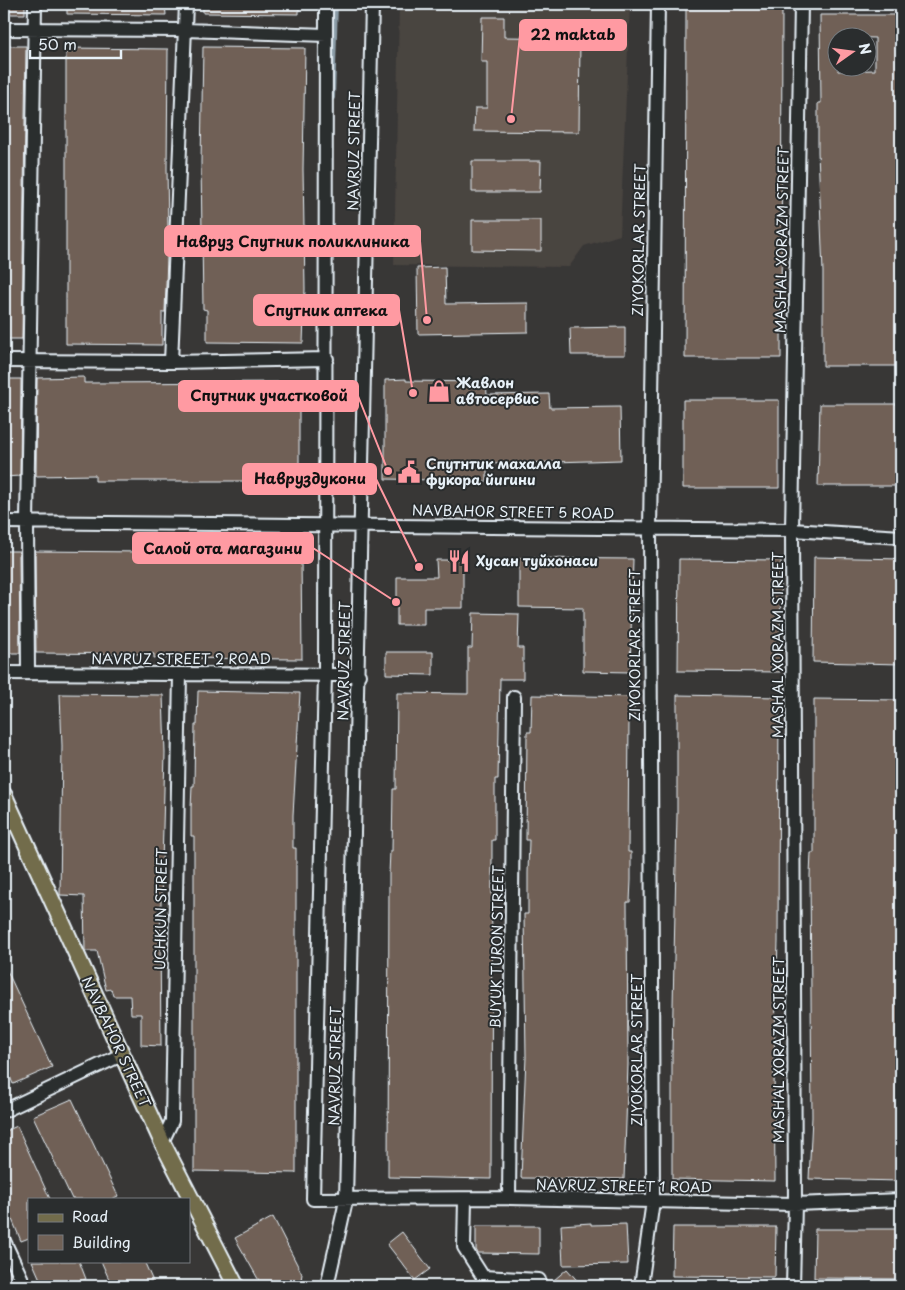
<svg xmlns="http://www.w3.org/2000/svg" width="905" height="1290" font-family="'Playpen Sans',sans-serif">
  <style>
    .built { fill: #494440 }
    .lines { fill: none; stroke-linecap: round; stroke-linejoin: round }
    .stream { stroke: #8c9da8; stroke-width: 4 }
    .building { fill: #706156; stroke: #e8f1f8; fill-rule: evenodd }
    .minor-casing { stroke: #e8f1f8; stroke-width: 16 }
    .major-casing { stroke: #e8f1f8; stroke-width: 19 }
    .minor { stroke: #2a2d2e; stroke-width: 12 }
    .major { stroke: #726c4b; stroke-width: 15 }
    .labels { text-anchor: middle; stroke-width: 4; stroke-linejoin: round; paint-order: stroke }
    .street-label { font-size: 14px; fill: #e8f1f8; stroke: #2a2d2e }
    .poi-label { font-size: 14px; font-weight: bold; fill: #e8f1f8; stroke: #2a2d2e; text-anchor: start }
    .leader { fill: none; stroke: #ff9aa2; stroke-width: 2 }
    .callout-dot { fill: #ff9aa2; stroke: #2a2d2e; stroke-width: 2 }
    .callout { fill: #ff9aa2; stroke: #ff9aa2; stroke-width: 2 }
    .callout-label { font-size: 15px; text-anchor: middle; font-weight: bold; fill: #111 }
  </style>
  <rect width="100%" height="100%" fill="#383736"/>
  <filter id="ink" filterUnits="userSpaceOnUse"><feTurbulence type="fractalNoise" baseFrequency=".02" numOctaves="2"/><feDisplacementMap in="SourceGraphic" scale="10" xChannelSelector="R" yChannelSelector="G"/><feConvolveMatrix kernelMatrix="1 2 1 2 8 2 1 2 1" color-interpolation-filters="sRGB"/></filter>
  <g filter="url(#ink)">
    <path class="built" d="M 399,4 L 630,4 L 620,235 L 584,246 L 569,267 L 394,265 Z"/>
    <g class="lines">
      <path class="stream" d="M 333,98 L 336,4"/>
    </g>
    <path class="building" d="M 4,4 L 25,4 L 25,14 L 4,14 Z
      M 67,4 L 165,4 L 166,15 L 67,14 Z
      M 203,4 L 299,4 L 299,14 L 203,13 Z
      M 686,4 L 782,4 L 781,358 L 685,358 Z
      M 820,15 L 901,15 L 901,366 L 823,366 L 823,272 L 818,152 L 818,103 L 821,103 ZM 838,37 L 875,38 L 875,70 L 838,71 Z
      M 482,17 L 504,17 L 504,37 L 580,38 L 579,132 L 474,131 L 475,108 L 487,108 L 487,62 L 481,62 Z
      M 4,46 L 26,46 L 22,339 L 4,339 Z
      M 203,47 L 305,48 L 303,169 L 305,289 L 303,343 L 207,342 L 207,310 L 203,309 L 201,162 Z
      M 66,48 L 168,49 L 167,169 L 168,230 L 165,312 L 162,312 L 162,345 L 66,344 Z
      M 472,161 L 541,161 L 540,192 L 472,192 Z
      M 472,220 L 541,220 L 541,251 L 472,250 Z
      M 445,267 L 446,304 L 528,303 L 528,332 L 418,334 L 417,268 Z
      M 625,327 L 625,355 L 571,355 L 570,328 Z
      M 84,377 L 84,383 L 299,382 L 299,481 L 95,481 L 95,475 L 36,476 L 37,378 Z
      M 4,379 L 21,379 L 20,476 L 4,477 Z
      M 406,379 L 406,381 L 486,382 L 487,395 L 549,394 L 550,408 L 620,407 L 621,460 L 487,464 L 487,481 L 385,479 L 385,380 Z
      M 683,400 L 779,400 L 779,488 L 683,488 Z
      M 820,404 L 901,404 L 901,486 L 818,486 Z
      M 4,551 L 19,551 L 20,653 L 4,653 Z
      M 35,551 L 145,552 L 145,556 L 301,558 L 302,659 L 154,658 L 154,654 L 36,653 Z
      M 814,557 L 901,559 L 901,664 L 813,662 Z
      M 519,558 L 633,559 L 630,672 L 583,671 L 583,608 L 519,607 Z
      M 679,559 L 781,560 L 780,672 L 678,671 Z
      M 436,560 L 463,560 L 463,608 L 424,608 L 424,625 L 397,625 L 397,577 L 437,577 Z
      M 473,613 L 519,614 L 518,648 L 523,648 L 523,679 L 500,679 L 498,779 L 495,779 L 495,840 L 492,840 L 491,1179 L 388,1177 L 389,874 L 390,851 L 392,851 L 393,789 L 396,789 L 397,693 L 468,694 L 468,648 L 472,648 Z
      M 386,652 L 433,652 L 433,675 L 386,674 Z
      M 198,691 L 300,693 L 293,815 L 293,848 L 296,848 L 296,1173 L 194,1171 L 194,836 L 191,836 L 191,808 L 192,786 L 194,786 L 195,725 L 197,725 Z
      M 60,694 L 163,695 L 165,753 L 160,939 L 161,1046 L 141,1045 L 141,1014 L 131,1014 L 130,996 L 113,996 L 111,989 L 106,990 L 97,951 L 85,951 L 84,896 L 60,895 L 62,746 Z
      M 532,695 L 634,697 L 634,719 L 629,719 L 628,852 L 631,852 L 631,880 L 630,902 L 627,902 L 628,1064 L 624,1179 L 521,1178 L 526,1057 L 524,914 L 528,914 L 528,873 L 529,840 L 526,840 L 527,732 L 531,732 Z
      M 677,695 L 779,697 L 778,942 L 774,1062 L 775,1181 L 672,1179 L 672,1055 L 677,814 Z
      M 814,699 L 901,700 L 901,1181 L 809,1179 L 812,1117 L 810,875 L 811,853 L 814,853 Z
      M 4,964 L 52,1067 L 13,1084 L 4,1062 Z
      M 72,1099 L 118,1196 L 112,1199 L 72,1199 L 33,1116 Z
      M 17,1126 L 50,1199 L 29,1199 L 29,1238 L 21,1241 L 4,1200 L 4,1132 Z
      M 273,1217 L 302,1274 L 300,1286 L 262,1286 L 235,1238 Z
      M 591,1223 L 591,1225 L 626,1224 L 628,1264 L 563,1265 L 561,1225 Z
      M 476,1226 L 539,1226 L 539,1254 L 478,1253 L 476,1250 Z
      M 673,1227 L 776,1227 L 775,1277 L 672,1276 Z
      M 815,1229 L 901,1229 L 901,1279 L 814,1278 Z
      M 402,1232 L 430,1269 L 415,1280 L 387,1244 Z
      M 32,1261 L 79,1261 L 86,1279 L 70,1286 L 43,1286 Z
      M 101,1261 L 144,1261 L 155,1286 L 112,1286 Z
      M 567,1269 L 582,1286 L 547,1286 Z"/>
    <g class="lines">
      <defs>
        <path id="minor" d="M 326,4 L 325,674 L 313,1199 L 509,1198 L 795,1204 L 901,1200
          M 4,29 L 186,30 L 326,35
          M 4,361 L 171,362 L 327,359
          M 171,362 L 186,4
          M 4,522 L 792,530 L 901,537
          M 4,673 L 359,675
          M 28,673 L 27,523 L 35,4
          M 4,1111 L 121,1055
          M 162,1142 L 172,1121 L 180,674
          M 509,1198 L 514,697
          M 465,1199 L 464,1247 L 483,1277 L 539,1280
          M 4,1241 L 25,1286
          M 327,1286 L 346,1201 L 372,4
          M 641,1286 L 653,1201 L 650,529 L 658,4
          M 793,1286 L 795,1204 L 792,530 L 801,4"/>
        <path id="major" d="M 4,795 L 162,1142 L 236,1286"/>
      </defs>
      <use href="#minor" class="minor-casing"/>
      <use href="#major" class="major-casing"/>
      <use href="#minor" class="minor"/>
      <use href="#major" class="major"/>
    </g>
  </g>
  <defs>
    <symbol id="shop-bare" viewBox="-9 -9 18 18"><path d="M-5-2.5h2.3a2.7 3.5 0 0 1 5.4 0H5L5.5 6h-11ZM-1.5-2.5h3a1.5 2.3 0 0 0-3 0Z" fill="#ff9aa2" stroke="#2a2d2e" stroke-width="2.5" paint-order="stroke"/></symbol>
    <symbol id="civic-bare" viewBox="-9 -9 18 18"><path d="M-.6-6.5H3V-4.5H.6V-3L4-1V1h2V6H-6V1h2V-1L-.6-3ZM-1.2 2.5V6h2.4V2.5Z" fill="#ff9aa2" stroke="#2a2d2e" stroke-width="2.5" paint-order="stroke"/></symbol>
    <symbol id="restaurant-bare" viewBox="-9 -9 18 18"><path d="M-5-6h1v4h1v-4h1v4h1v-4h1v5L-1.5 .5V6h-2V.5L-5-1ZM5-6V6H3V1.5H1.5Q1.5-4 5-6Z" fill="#ff9aa2" stroke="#2a2d2e" stroke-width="2.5" paint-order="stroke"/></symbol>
  </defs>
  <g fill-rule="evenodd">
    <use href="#shop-bare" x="423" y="375" width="32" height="32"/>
    <use href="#civic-bare" x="393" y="456" width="32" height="32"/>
    <use href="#restaurant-bare" x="443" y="545" width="32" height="32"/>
  </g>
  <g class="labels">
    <g class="street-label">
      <text transform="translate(354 151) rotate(-89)" y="5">NAVRUZ STREET</text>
      <text transform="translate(639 240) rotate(-89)" y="5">ZIYOKORLAR STREET</text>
      <text transform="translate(782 240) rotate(-89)" y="5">MASHAL XORAZM STREET</text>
      <text transform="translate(513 512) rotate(1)" y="5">NAVBAHOR STREET 5 ROAD</text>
      <text transform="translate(635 645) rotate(-90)" y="5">ZIYOKORLAR STREET</text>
      <text transform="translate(778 645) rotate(-90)" y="5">MASHAL XORAZM STREET</text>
      <text x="181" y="664">NAVRUZ STREET 2 ROAD</text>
      <text transform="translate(344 661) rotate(-89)" y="5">NAVRUZ STREET</text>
      <text transform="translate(161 909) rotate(-89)" y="5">UCHKUN STREET</text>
      <text transform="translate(497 947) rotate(-89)" y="5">BUYUK TURON STREET</text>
      <text transform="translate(116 1042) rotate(65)" y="5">NAVBAHOR STREET</text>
      <text transform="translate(637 1050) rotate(-90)" y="5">ZIYOKORLAR STREET</text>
      <text transform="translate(779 1050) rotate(-90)" y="5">MASHAL XORAZM STREET</text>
      <text transform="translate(335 1066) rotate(-89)" y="5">NAVRUZ STREET</text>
      <text transform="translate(624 1186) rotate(1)" y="5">NAVRUZ STREET 1 ROAD</text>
    </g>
    <g class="poi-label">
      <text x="456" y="388">Жавлон<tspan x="456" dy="16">автосервис</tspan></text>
      <text x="426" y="469">Спутнтик махалла<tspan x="426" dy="16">фукора йигини</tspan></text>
      <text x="476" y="566">Хусан туйхонаси</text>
    </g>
  </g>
  <path class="leader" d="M511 119L520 35M427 320L420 241M413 393L399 310M388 471L358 396M419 567L376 479M396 602L313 548"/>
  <g class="callout-dot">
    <circle cx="511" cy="119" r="5"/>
    <circle cx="427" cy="320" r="5"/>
    <circle cx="413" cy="393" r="5"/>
    <circle cx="388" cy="471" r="5"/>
    <circle cx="419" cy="567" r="5"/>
    <circle cx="396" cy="602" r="5"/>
  </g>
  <g class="callout">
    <rect x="520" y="20" width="106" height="30" rx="5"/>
    <rect x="165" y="226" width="255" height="30" rx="5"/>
    <rect x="254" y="295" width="145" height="30" rx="5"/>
    <rect x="179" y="381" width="179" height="30" rx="5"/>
    <rect x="243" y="464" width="133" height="30" rx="5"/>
    <rect x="133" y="533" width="180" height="30" rx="5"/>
  </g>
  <g class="callout-label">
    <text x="573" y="40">22 maktab</text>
    <text x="293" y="247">Навруз Спутник поликлиника</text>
    <text x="326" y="316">Спутник аптека</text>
    <text x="269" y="401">Спутник участковой</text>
    <text x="310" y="484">Навруздукони</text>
    <text x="223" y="554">Салой ота магазини</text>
  </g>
  <rect width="905" height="1290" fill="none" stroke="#2a2d2e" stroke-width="20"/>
  <rect x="10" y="10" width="885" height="1270" fill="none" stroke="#e8f1f8" stroke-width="2" filter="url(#ink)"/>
  <rect x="28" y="1198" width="162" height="65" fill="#2a2d2e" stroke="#767b7f"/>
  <rect x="38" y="1214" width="25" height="8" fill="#726c4b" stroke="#767b7f"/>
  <text x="72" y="1222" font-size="15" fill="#e8f1f8">Road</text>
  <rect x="38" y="1235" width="25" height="15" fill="#706156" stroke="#767b7f"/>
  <text x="72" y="1248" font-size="15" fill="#e8f1f8">Building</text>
  <g transform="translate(852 52) rotate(76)"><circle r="24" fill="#2a2d2e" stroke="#767b7f"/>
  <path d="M0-4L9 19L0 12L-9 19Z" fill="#ff9aa2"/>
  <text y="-8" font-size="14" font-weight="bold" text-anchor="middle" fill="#e8f1f8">N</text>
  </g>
  <path d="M30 50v8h91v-8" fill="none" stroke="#e8f1f8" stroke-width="2.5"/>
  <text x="38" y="50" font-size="15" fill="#e8f1f8" stroke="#2a2d2e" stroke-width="4" paint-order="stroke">50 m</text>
</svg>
